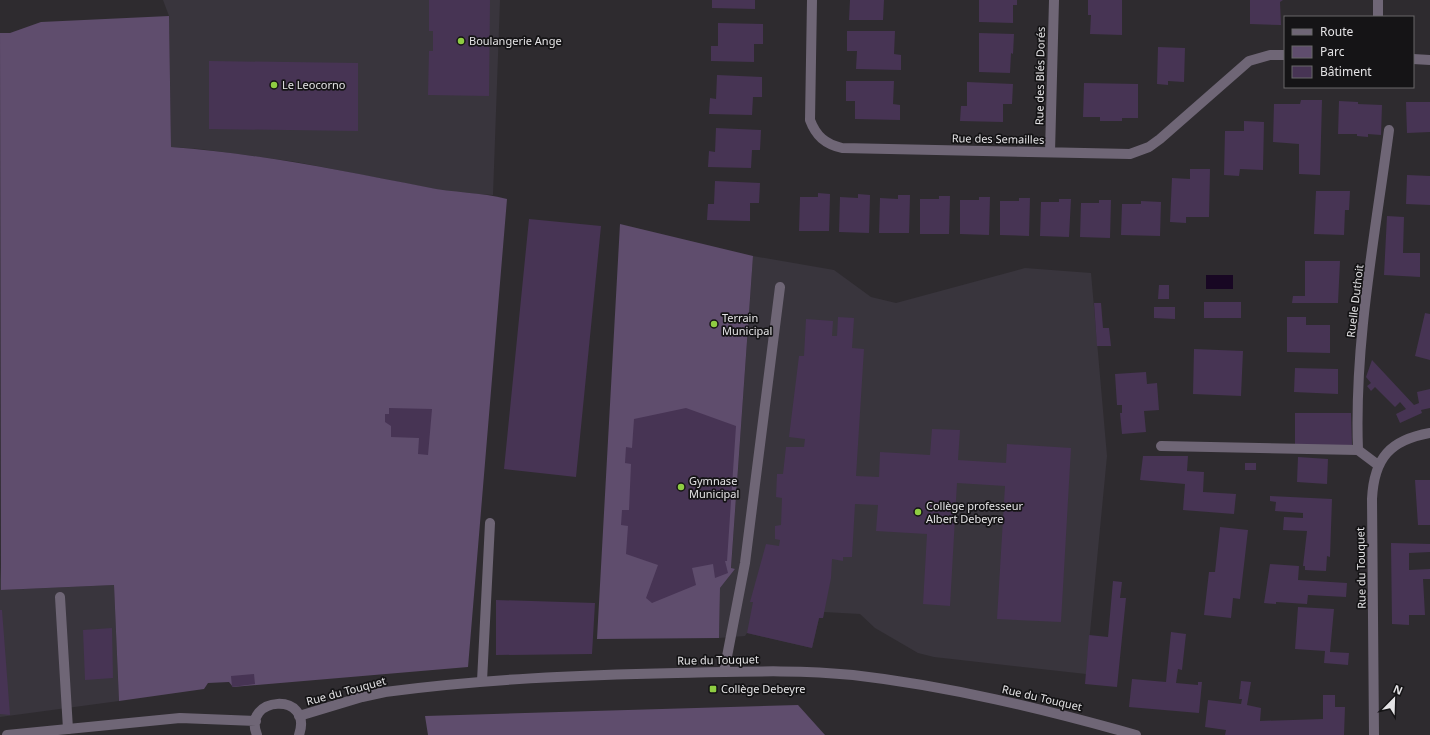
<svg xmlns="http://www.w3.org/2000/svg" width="1430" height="735" font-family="'Noto Sans',sans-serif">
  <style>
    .built { fill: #39353d }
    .green { fill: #5f4d6d }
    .water { fill: #180723 }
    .building { fill: #473454 }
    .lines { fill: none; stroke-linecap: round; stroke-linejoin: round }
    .lane { stroke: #6f6676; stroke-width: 10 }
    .street { stroke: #6f6676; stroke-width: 10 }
    .poi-dot { fill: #8fcd42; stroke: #151416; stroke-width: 1.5 }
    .labels { text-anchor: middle; stroke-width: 3.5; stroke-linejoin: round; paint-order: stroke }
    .poi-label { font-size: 11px; fill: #e4e3e5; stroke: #151416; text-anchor: start }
    .street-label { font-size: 11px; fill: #e4e3e5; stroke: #151416 }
  </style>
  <rect width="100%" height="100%" fill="#2e2b2f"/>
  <path class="built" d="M 163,0 L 500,0 L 493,195 L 450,192 L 296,162 L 200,149 L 171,147 L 169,16 Z
    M 753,256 L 834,270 L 871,297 L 896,303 L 1025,268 L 1091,273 L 1107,456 L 1086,674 L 934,657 L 918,653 L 875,628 L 860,614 L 824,612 L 823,618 L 819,618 L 812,648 L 747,633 L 745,636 L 719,638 L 720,588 L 735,569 L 731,569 Z
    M 0,567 L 2,590 L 114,585 L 119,701 L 0,717 Z"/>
  <path class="green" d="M 169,16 L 171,147 C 257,153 342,171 426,187 C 453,193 481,192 507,199 L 468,667 L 233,687 L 229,682 L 208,683 L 204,689 L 119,701 L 114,585 L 1,590 L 0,33 L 10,33 L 41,22 Z
    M 620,224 L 753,256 L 731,568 L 735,569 L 720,588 L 719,638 L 597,639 Z
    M 798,705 L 825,735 L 428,735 L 425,716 Z"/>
  <path class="water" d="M 1206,275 L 1233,275 L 1233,289 L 1206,289 Z"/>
  <path class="building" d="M 429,0 L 490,0 L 489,96 L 428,95 L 429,51 L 433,51 L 433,31 L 429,31 Z
    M 712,0 L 755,0 L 755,9 L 712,8 Z
    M 850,0 L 884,0 L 883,20 L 849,20 Z
    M 979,0 L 1017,0 L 1017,5 L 1013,5 L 1013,23 L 979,22 Z
    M 1088,0 L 1122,0 L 1122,35 L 1090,34 L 1091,15 L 1088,15 Z
    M 1250,0 L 1283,0 L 1280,2 L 1281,25 L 1250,24 Z
    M 718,23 L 763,24 L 763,44 L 754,44 L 754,62 L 711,61 L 711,46 L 718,46 Z
    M 847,31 L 895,31 L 894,54 L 901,55 L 901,70 L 856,69 L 857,51 L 847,51 Z
    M 979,33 L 1014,34 L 1013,54 L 1011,53 L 1010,73 L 979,72 Z
    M 1158,47 L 1185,48 L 1184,82 L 1168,81 L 1168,85 L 1157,84 Z
    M 209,61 L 358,63 L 358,131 L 209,129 Z
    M 717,75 L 762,77 L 762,97 L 753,97 L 752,115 L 709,114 L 710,98 L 716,99 Z
    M 846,81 L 894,81 L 893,104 L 900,105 L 900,120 L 855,119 L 855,101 L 846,101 Z
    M 967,82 L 1013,84 L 1012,104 L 1003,104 L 1003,122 L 960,121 L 961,106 L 967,106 Z
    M 1084,83 L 1138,84 L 1138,118 L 1122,118 L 1122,121 L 1100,121 L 1100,117 L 1083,117 Z
    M 1301,100 L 1322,100 L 1320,175 L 1299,174 L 1299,144 L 1273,142 L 1274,104 L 1300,104 Z
    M 1339,101 L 1358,102 L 1358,104 L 1382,105 L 1381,135 L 1368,134 L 1368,137 L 1357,136 L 1357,134 L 1338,134 Z
    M 1406,102 L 1430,102 L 1430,132 L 1407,133 Z
    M 1244,121 L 1264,122 L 1263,170 L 1240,169 L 1239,176 L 1224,175 L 1225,131 L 1244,131 Z
    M 716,128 L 761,130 L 760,150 L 752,150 L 751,168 L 708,167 L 709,151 L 715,152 Z
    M 1190,169 L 1210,169 L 1209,217 L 1186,217 L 1186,223 L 1170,222 L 1172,178 L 1190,179 Z
    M 1407,175 L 1430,176 L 1430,205 L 1406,204 Z
    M 715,181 L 760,183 L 759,203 L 750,203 L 750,221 L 707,220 L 708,204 L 714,204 Z
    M 1316,191 L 1350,191 L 1349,210 L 1345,210 L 1344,235 L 1314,234 Z
    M 818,193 L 830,194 L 829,231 L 799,231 L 800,197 L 818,197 Z
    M 858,194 L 870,195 L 869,233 L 839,232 L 840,197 L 858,198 Z
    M 898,195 L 910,195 L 909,233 L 879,233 L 880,198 L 898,199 Z
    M 939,196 L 950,196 L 949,234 L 920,234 L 920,199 L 939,199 Z
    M 979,197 L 990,197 L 989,235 L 960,234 L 960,200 L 979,200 Z
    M 1019,198 L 1030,198 L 1029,236 L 1000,235 L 1000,201 L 1019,201 Z
    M 1059,199 L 1071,199 L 1069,237 L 1040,236 L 1041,202 L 1059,202 Z
    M 1099,200 L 1111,200 L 1110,238 L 1080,237 L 1081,203 L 1099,203 Z
    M 1141,201 L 1161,202 L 1160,236 L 1121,235 L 1122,204 L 1141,204 Z
    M 1387,216 L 1404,217 L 1403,253 L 1420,253 L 1420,277 L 1384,275 Z
    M 529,219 L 601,226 L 576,477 L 504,469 Z
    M 1305,261 L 1340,261 L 1338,303 L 1292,303 L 1293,296 L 1305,296 Z
    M 1159,285 L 1169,285 L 1169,299 L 1158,299 Z
    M 1204,302 L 1241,302 L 1241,318 L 1204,318 Z
    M 1094,303 L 1101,303 L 1103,328 L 1109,328 L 1111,346 L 1097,346 Z
    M 1154,307 L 1175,307 L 1175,319 L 1154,318 Z
    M 1425,313 L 1430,314 L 1430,360 L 1415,356 Z
    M 838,317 L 854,318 L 852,348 L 864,349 L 856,476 L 879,477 L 880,452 L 930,455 L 932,429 L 960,430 L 958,460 L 1006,463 L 1007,444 L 1071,448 L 1061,622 L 997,619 L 1005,486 L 957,483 L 950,606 L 923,604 L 927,534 L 876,531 L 878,505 L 855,504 L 852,557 L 843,557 L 843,561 L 832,559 L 831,578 L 823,618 L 819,618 L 812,648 L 747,633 L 753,602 L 750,602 L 766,544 L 779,546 L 780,540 L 775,539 L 775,526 L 781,525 L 782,498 L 776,497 L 777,474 L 783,474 L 786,447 L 804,447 L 805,439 L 789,437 L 799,356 L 804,356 L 806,319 L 833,321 L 832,336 L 837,336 Z
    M 1287,317 L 1306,317 L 1306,325 L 1330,325 L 1330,353 L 1287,352 Z
    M 1194,349 L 1243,351 L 1241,396 L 1193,394 Z
    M 1372,360 L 1414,405 L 1419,403 L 1417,392 L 1430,389 L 1430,408 L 1421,410 L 1422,413 L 1400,423 L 1396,414 L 1406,409 L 1400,402 L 1395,407 L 1375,387 L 1371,391 L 1367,386 L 1371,383 L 1366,377 Z
    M 1295,368 L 1338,369 L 1338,394 L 1294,392 Z
    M 1146,372 L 1147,384 L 1157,383 L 1159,410 L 1144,411 L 1146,432 L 1122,434 L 1120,413 L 1122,413 L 1122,405 L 1117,405 L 1115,374 Z
    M 389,408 L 432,409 L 428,455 L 418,454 L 419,438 L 391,437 L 391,426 L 385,422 L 385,414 L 389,414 Z
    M 686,408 L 736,426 L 727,561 L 725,561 L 728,573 L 715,578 L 713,564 L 692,568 L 696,585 L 652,603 L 646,598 L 658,565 L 626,554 L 628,526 L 621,525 L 622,510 L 629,510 L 631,464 L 625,463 L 626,447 L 632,448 L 634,419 Z
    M 1295,413 L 1351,413 L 1352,445 L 1295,445 Z
    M 1143,456 L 1188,456 L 1187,471 L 1204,472 L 1203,492 L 1236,494 L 1234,514 L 1183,510 L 1185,484 L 1140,480 Z
    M 1298,457 L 1328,459 L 1327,484 L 1297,482 Z
    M 1245,463 L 1256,463 L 1256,470 L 1245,470 Z
    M 1415,480 L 1430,480 L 1430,525 L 1418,525 Z
    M 1270,496 L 1332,499 L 1330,557 L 1327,556 L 1326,571 L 1305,570 L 1305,566 L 1303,566 L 1307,531 L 1283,530 L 1284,517 L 1303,518 L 1303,513 L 1275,511 L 1276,502 L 1270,501 Z
    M 1220,527 L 1248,530 L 1240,599 L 1233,598 L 1231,618 L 1204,615 L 1209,572 L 1215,572 Z
    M 1391,543 L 1430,544 L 1430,552 L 1409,553 L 1409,570 L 1430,569 L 1430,579 L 1423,579 L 1425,615 L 1409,615 L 1409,625 L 1392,624 Z
    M 1270,564 L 1299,566 L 1298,580 L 1347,583 L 1346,597 L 1308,595 L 1307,604 L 1276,602 L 1276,604 L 1264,603 Z
    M 1113,581 L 1122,582 L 1120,598 L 1126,598 L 1117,687 L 1085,684 L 1089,635 L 1108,637 Z
    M 496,600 L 595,603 L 592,654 L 496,655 Z
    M 1298,607 L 1334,609 L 1330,652 L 1349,653 L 1348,665 L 1324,663 L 1325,651 L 1295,649 Z
    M 0,610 L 2,610 L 10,715 L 0,714 Z
    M 112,628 L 113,678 L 85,680 L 83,630 Z
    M 1171,632 L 1186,634 L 1182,670 L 1178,669 L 1176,683 L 1198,685 L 1198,682 L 1202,682 L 1199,713 L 1129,707 L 1132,679 L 1166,682 Z
    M 254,674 L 255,684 L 232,687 L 231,676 Z
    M 1241,681 L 1251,682 L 1247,705 L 1261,708 L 1260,721 L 1323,719 L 1323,695 L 1335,695 L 1335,707 L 1345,707 L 1344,735 L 1225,735 L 1226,730 L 1205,727 L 1208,700 L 1241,704 L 1242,699 L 1239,699 Z"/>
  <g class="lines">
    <path class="lane" d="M 1161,446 L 1358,450
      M 60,597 L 68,729
      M 724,672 L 745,563 L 780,287
      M 482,681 L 490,523"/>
    <path class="street" d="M 812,0 L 810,120 C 816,136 825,144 842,148 L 1130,154 L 1149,147 L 1160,139 L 1249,61 L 1270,55 L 1285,55
      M 1378,0 L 1378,17
      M 1413,59 L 1430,60
      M 1050,152 L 1054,0
      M 1378,465 L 1358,450 C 1354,343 1375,236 1389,130
      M 299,716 L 362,697 L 385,692 C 482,679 579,675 677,673 C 735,672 795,669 853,675 C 949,686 1043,709 1136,735
      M 7,735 L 180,718 L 256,721
      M 257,735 C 241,696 314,691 299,735
      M 1374,735 L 1372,499 C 1374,458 1390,440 1430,433"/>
  </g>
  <g class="poi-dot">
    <circle cx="461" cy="41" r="4"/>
    <circle cx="274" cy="85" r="4"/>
    <circle cx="714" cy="324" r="4"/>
    <circle cx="681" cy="487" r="4"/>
    <circle cx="918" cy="512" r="4"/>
    <rect x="709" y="685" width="8" height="8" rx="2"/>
  </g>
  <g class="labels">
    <g class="poi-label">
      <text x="469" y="45">Boulangerie Ange</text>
      <text x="282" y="89">Le Leocorno</text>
      <text x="722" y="322">Terrain<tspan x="722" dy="13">Municipal</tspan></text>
      <text x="689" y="485">Gymnase<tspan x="689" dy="13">Municipal</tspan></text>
      <text x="926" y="510">Collège professeur<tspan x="926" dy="13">Albert Debeyre</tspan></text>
      <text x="721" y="693">Collège Debeyre</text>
    </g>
    <g class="street-label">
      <text transform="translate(1040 76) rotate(-89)" y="4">Rue des Blés Dorés</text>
      <text transform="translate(998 139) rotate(1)" y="4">Rue des Semailles</text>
      <text transform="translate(1355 301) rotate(-83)" y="4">Ruelle Duthoit</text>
      <text transform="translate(1361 568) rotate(-91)" y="4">Rue du Touquet</text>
      <text transform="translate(718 660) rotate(-1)" y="4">Rue du Touquet</text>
      <text transform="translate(346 691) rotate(-15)" y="4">Rue du Touquet</text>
      <text transform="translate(1042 698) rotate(13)" y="4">Rue du Touquet</text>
    </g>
  </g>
  <rect x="1284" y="16" width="130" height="72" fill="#151416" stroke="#686769"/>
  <rect x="1292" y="29" width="20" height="6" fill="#6f6676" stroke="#686769"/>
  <text x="1320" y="36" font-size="12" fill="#e4e3e5">Route</text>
  <rect x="1292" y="46" width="20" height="12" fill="#5f4d6d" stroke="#686769"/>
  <text x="1320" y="56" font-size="12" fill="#e4e3e5">Parc</text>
  <rect x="1292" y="66" width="20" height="12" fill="#473454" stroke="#686769"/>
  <text x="1320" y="76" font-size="12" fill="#e4e3e5">Bâtiment</text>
  <g transform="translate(1394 699) rotate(23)" stroke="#151416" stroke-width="3" paint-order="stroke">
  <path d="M0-3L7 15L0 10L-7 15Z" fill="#e4e3e5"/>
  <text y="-6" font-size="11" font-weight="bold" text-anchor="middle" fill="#e4e3e5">N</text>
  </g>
</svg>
